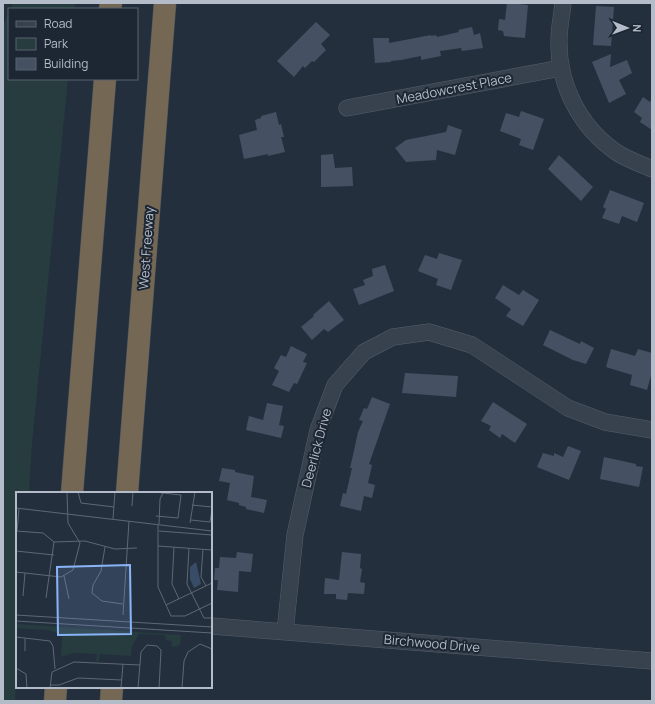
<svg xmlns="http://www.w3.org/2000/svg" width="655" height="704" font-family="Manrope,sans-serif">
  <style>
    .green { fill: #263c3f }
    .building { fill: #455162 }
    .lines { fill: none; stroke-linecap: round; stroke-linejoin: round }
    .minor-casing { stroke: #565f6c; stroke-width: 17 }
    .highway-casing { stroke: #434c59; stroke-width: 23 }
    .minor { stroke: #38414e; stroke-width: 16 }
    .highway { stroke: #746855; stroke-width: 22 }
    .labels { text-anchor: middle; stroke-width: 4; stroke-linejoin: round; paint-order: stroke }
    .street-label { font-size: 13px; fill: #b4bcc9; stroke: #1d2633 }
    .inset-road { fill: none; stroke: #5e6776; stroke-width: 1 }
    .view { fill: #8ab4f8; fill-opacity: 0.15; stroke: #8ab4f8; stroke-width: 2 }
    .inset-edge { fill: none; stroke: #b4bcc9; stroke-width: 2 }
  </style>
  <rect width="100%" height="100%" fill="#242f3e"/>
  <path class="green" d="M 13,3 L 75,3 L 75,9 L 10,9 Z
    M 9,12 L 9,79 L 68,79 L 32,444 L 29,493 L 17,493 L 17,670 L 15,701 L 3,701 L 3,26 Z"/>
  <path class="building" d="M 507,3 L 528,5 L 525,38 L 504,36 L 503,31 L 498,30 L 499,19 L 505,20 Z
    M 596,6 L 614,7 L 611,46 L 593,45 Z
    M 316,22 L 330,35 L 321,44 L 326,50 L 314,62 L 312,61 L 305,68 L 303,66 L 294,77 L 277,61 Z
    M 472,27 L 474,35 L 480,33 L 483,48 L 462,51 L 461,48 L 440,51 L 441,56 L 421,60 L 421,56 L 401,60 L 391,61 L 391,62 L 375,63 L 373,38 L 389,38 L 389,43 L 431,35 L 431,36 L 436,35 L 437,37 L 459,32 L 458,30 Z
    M 611,54 L 610,67 L 627,60 L 632,73 L 619,80 L 626,94 L 609,103 L 592,62 Z
    M 643,97 L 650,102 L 652,98 L 652,130 L 640,122 L 642,118 L 634,112 Z
    M 521,111 L 544,119 L 533,150 L 519,145 L 521,139 L 500,131 L 506,113 L 519,117 Z
    M 276,112 L 279,125 L 281,124 L 284,137 L 281,137 L 285,152 L 268,156 L 268,154 L 244,159 L 239,135 L 257,130 L 255,120 L 261,118 L 261,116 Z
    M 448,125 L 462,130 L 455,155 L 437,150 L 436,160 L 406,162 L 395,148 L 406,140 L 446,132 Z
    M 333,154 L 335,168 L 352,167 L 353,186 L 321,187 L 321,155 Z
    M 559,155 L 593,187 L 581,201 L 548,169 Z
    M 610,190 L 644,203 L 637,222 L 622,216 L 619,224 L 602,218 L 606,209 L 603,207 Z
    M 439,253 L 462,260 L 451,290 L 436,285 L 438,279 L 418,271 L 425,255 L 437,259 Z
    M 385,265 L 394,291 L 359,305 L 353,289 L 365,285 L 363,280 L 373,276 L 372,269 Z
    M 503,285 L 519,295 L 523,290 L 539,300 L 523,326 L 506,316 L 511,309 L 495,298 Z
    M 329,301 L 344,320 L 328,332 L 324,329 L 312,340 L 301,327 L 314,316 L 313,315 Z
    M 550,330 L 580,344 L 581,341 L 594,348 L 586,364 L 573,360 L 543,345 Z
    M 291,346 L 307,354 L 303,362 L 307,363 L 297,384 L 294,383 L 289,392 L 272,385 L 279,371 L 274,368 L 281,355 L 286,357 Z
    M 611,349 L 635,356 L 638,349 L 652,353 L 652,372 L 647,390 L 630,385 L 632,375 L 606,367 Z
    M 405,373 L 458,376 L 456,397 L 402,393 Z
    M 372,397 L 390,404 L 369,464 L 372,465 L 368,483 L 375,485 L 372,498 L 364,496 L 361,511 L 340,506 L 343,493 L 346,494 L 352,468 L 350,468 L 353,455 L 358,432 L 363,421 L 359,420 L 364,408 L 367,409 Z
    M 493,402 L 527,424 L 515,443 L 502,434 L 500,438 L 489,430 L 491,426 L 481,421 Z
    M 267,403 L 283,406 L 279,425 L 284,426 L 281,438 L 246,430 L 249,416 L 263,420 Z
    M 568,446 L 581,451 L 569,480 L 537,467 L 543,453 L 554,456 L 554,453 L 563,457 Z
    M 604,457 L 636,464 L 636,466 L 643,467 L 639,487 L 600,479 Z
    M 222,468 L 235,470 L 235,472 L 254,476 L 251,497 L 267,500 L 264,513 L 246,509 L 246,507 L 239,505 L 239,503 L 227,500 L 230,483 L 219,481 Z
    M 237,552 L 253,554 L 251,572 L 239,571 L 238,592 L 217,590 L 218,580 L 214,580 L 215,568 L 219,568 L 220,557 L 236,558 Z
    M 342,552 L 361,554 L 360,568 L 362,569 L 360,582 L 365,583 L 364,594 L 348,593 L 347,600 L 336,599 L 336,594 L 324,594 L 325,578 L 339,580 Z"/>
  <g class="lines">
    <defs>
      <path id="minor" d="M 563,3 C 562,15 559,27 559,40 C 558,84 579,126 616,152 C 626,159 641,164 652,169
        M 347,108 L 561,68
        M 211,626 L 652,661
        M 285,632 L 295,535 L 318,430 L 335,385 L 364,352 L 393,337 L 429,332 L 472,345 L 568,408 L 605,422 L 652,430"/>
      <path id="highway" d="M 110,9 L 111,3
        M 72,493 L 105,79
        M 127,493 L 165,3
        M 55,701 L 56,687
        M 111,701 L 112,687"/>
    </defs>
    <use href="#minor" class="minor-casing"/>
    <use href="#highway" class="highway-casing"/>
    <use href="#minor" class="minor"/>
    <use href="#highway" class="highway"/>
  </g>
  <g class="labels">
    <g class="street-label">
      <text transform="translate(454 88) rotate(-11)" y="5">Meadowcrest Place</text>
      <text transform="translate(146 248) rotate(-86)" y="5">West Freeway</text>
      <text transform="translate(316 448) rotate(-75)" y="5">Deerlick Drive</text>
      <text transform="translate(432 643) rotate(5)" y="5">Birchwood Drive</text>
    </g>
  </g>
  <g transform="translate(16 492)">
    <rect width="196" height="196" fill="#242f3e"/>
    <path d="M 0,132 L 165,143 L 164,153 L 156,155 L 156,149 L 150,148 L 149,143 L 123,142 L 116,154 L 115,164 L 84,162 L 83,169 L 80,169 L 81,162 L 58,161 L 45,165 L 46,143 L 32,138 L 0,136 Z" fill="#263c3f"/>
    <path d="M 180,70 L 185,92 L 178,96 L 174,87 L 174,75 Z" fill="#394c67"/>
    <path class="inset-road" d="M 62,0 L 65,11 L 98,15M 138,0 L 165,3 L 162,26 L 140,24M 176,13 L 196,15M 116,14 L 117,0M 0,16 L 196,39M 97,27 L 99,0M 175,28 L 194,30 L 196,17M 174,31 L 179,0M 143,32 L 144,7 L 147,1M 142,33 L 142,95 L 155,124 L 169,124 L 196,111M 0,39 L 27,41 L 38,50 L 30,106M 1,39 L 3,17M 143,39 L 196,43M 38,50 L 69,49 L 99,57 L 121,56M 142,54 L 196,58M 89,55 L 85,79 L 77,93 L 76,101 L 86,109 L 107,112M 158,55 L 156,92 L 163,107M 173,56 L 171,92 L 188,126 L 196,126M 187,57 L 185,85 L 190,94M 0,59 L 38,63M 0,80 L 45,85 L 57,78 L 64,51 L 52,31 L 51,0M 48,84 L 53,107M 7,104 L 9,81M 150,113 L 196,91M 0,123 L 196,135M 107,123 L 113,29M 0,129 L 196,141M 0,145 L 34,149 L 37,154 L 39,177M 9,159 L 9,146M 0,176 L 10,182 L 11,196M 34,193 L 43,193 L 62,186 L 106,188M 34,196 L 36,180 L 58,170 L 124,173M 105,196 L 107,172M 122,196 L 125,160 L 131,153 L 141,154 L 145,158 L 143,196M 166,196 L 168,169 L 172,160 L 184,152 L 196,157"/>
    <path class="view" d="M 114,73 L 115,142 L 42,143 L 41,75 Z"/>
    <rect width="196" height="196" class="inset-edge"/>
  </g>
  <rect width="655" height="704" fill="none" stroke="#b4bcc9" stroke-width="8"/>
  <rect x="8" y="8" width="130" height="72" fill="#1d2633" stroke="#59626f"/>
  <rect x="16" y="21" width="20" height="6" fill="#38414e" stroke="#59626f"/>
  <text x="44" y="28" font-size="12" fill="#b4bcc9">Road</text>
  <rect x="16" y="38" width="20" height="12" fill="#263c3f" stroke="#59626f"/>
  <text x="44" y="48" font-size="12" fill="#b4bcc9">Park</text>
  <rect x="16" y="58" width="20" height="12" fill="#455162" stroke="#59626f"/>
  <text x="44" y="68" font-size="12" fill="#b4bcc9">Building</text>
  <g transform="translate(627 28) rotate(91)" stroke="#1d2633" stroke-width="3" paint-order="stroke">
  <path d="M0-3L7 15L0 10L-7 15Z" fill="#b4bcc9"/>
  <text y="-6" font-size="11" font-weight="bold" text-anchor="middle" fill="#b4bcc9">N</text>
  </g>
</svg>
